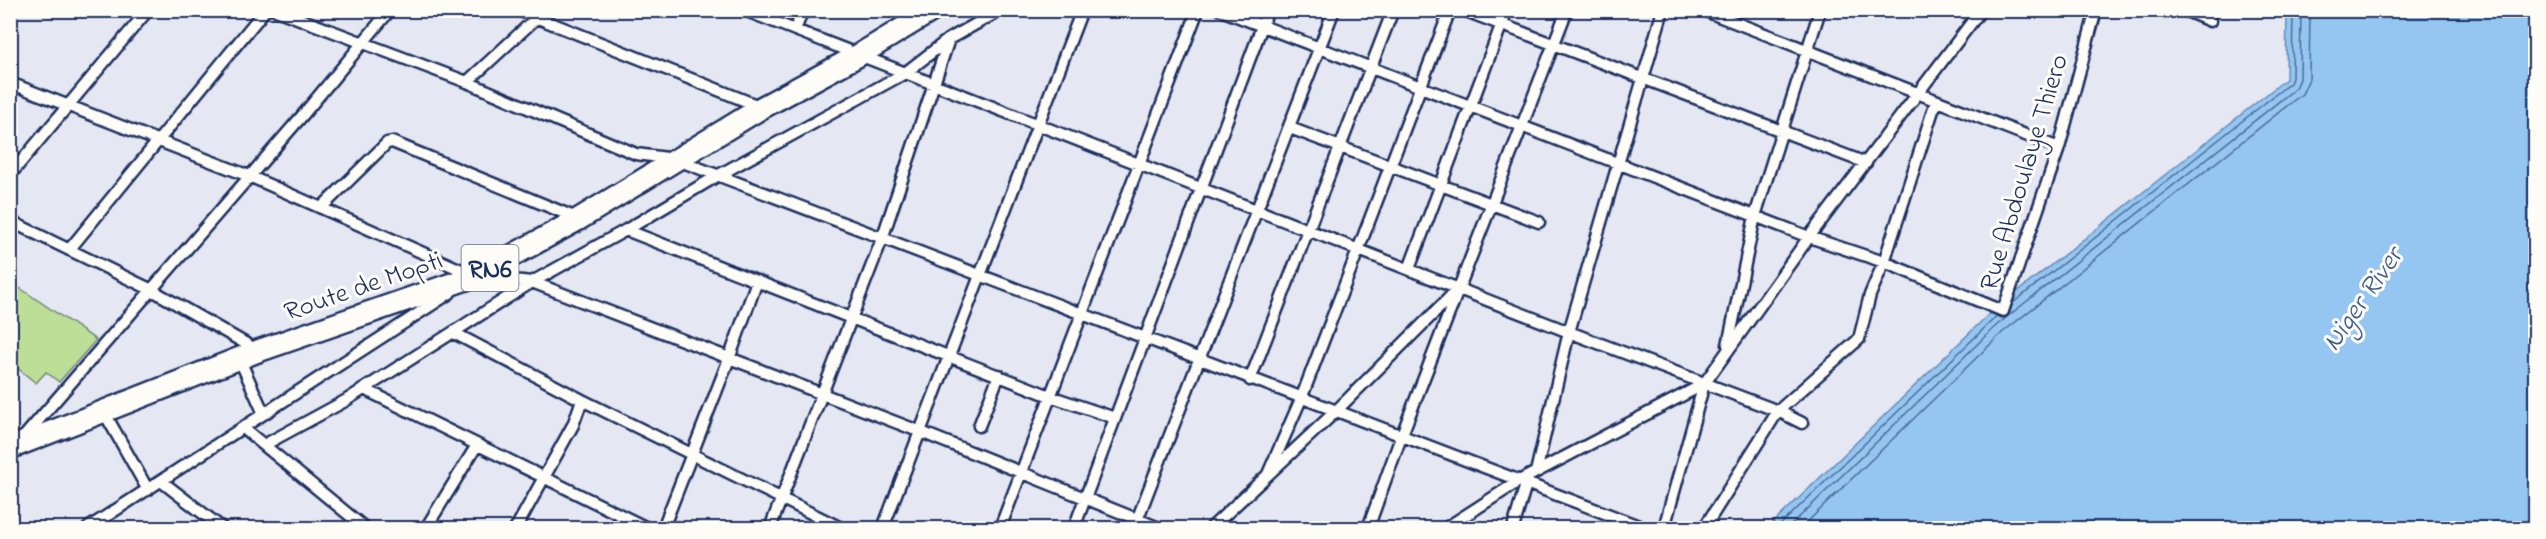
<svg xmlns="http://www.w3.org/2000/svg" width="2546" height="539" font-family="'Indie Flower',sans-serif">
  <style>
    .green { fill: #bcde97; stroke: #6c867a; stroke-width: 1.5 }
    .water { fill: #95c6f1; stroke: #648ab6; stroke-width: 1.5 }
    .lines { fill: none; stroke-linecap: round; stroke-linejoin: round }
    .shore { stroke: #4c6b99; stroke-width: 1.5 }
    .street-casing { stroke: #1b2f5e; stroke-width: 15 }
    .highway-casing { stroke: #1b2f5e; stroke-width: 26 }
    .street { stroke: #fdfcf7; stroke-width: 10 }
    .highway { stroke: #fdfcf7; stroke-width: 21 }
    .labels { text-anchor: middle; stroke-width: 6; stroke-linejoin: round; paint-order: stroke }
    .shield { fill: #fdfcf7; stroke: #5f6c8c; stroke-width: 1.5 }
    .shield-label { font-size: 26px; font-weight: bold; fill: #1b2f5e }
    .street-label { font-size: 27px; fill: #1b2f5e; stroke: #fdfcf7 }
    .water-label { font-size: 28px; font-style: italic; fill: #405c8a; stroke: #fdfcf7 }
  </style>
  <rect width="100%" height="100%" fill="#e5e7f2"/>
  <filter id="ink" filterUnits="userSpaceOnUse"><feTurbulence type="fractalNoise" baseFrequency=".0167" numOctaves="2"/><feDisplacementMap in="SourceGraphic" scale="12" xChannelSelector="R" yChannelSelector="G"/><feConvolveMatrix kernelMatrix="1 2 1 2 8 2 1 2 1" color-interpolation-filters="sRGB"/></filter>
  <g filter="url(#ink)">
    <path class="green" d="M 11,282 L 96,340 L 59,382 L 46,372 L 36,383 L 11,363 Z"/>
    <path class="water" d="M 2287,11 L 2535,11 L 2535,528 L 1768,528 L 1988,315 L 2286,79 Z"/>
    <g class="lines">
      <path class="shore" d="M 2013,303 L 2290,83 L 2292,78 L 2293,10
        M 1777,528 L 1997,316
        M 1788,528 L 1997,325 L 2296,88 L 2300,79 L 2301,10
        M 1801,528 L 2003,332 L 2302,94 L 2309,79 L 2310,10"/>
      <defs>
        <path id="street" d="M 276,10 L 467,82 L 636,154 L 675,159 L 1644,528
          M 518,10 L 761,107
          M 744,10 L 1569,332 L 1778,411 L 1802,423
          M 1221,10 L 1809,237 L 1884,262 L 2003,311 L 2059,148 L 2096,10
          M 1463,10 L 1866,163
          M 1703,10 L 2059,148
          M 2184,10 L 2210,21
          M 10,14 L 13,10
          M 795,30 L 803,10
          M 467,82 L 545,10
          M 10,83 L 249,176 L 475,276 L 532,282 L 921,432 L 1159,528
          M 1290,128 L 1539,222
          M 10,175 L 148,10
          M 321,208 L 387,143 L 392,142 L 579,219
          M 10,221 L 152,290 L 257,350
          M 626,230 L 1050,396 L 1115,418
          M 69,250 L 265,10
          M 1409,269 L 1507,10
          M 454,333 L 582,400 L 841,528
          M 1728,345 L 1755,216 L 1820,10
          M 239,358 L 264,414
          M 1250,380 L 1393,10
          M 364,389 L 647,528
          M 104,412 L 148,490
          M 979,426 L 999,375
          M 243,428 L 365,528
          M 23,438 L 302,116 L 390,10
          M 264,445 L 345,401 L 532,282 L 626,230 L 717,176 L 905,73 L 949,39 L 1001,10
          M 1536,472 L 1569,332 L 1663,10
          M 1268,474 L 1301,399 L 1450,10
          M 161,481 L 222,528
          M 88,528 L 450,293
          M 426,528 L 477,445
          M 516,528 L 573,425 L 582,400
          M 663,528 L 729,359 L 757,281
          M 770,528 L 882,239 L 949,39
          M 883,528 L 1082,10
          M 1000,528 L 1198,10
          M 1074,528 L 1268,10
          M 1134,528 L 1334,10
          M 1211,528 L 1335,412 L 1454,293
          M 1368,528 L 1401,437 L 1567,10
          M 1446,528 L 1519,481 L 1704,384 L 1809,237 L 1981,10
          M 1513,528 L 1526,484
          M 1664,528 L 1704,384
          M 1704,528 L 1778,411 L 1859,339 L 1870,295 L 1884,262 L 1936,101"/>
        <path id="highway" d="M 10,448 L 258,351 L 475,276 L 579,219 L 761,108 L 859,55 L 933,10"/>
      </defs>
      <use href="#street" class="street-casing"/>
      <use href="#highway" class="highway-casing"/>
      <use href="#street" class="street"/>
      <use href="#highway" class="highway"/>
    </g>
  </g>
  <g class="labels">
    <rect class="shield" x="461.5" y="245" width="57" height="46" rx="4.5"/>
    <g class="shield-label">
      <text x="490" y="277">RN6</text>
    </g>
    <g class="street-label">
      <text transform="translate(2023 172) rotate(-73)" y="9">Rue Abdoulaye Thiero</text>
      <text transform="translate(363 285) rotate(-19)" y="9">Route de Mopti</text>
    </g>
    <g class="water-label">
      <text transform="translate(2361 298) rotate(-55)" y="10">Niger River</text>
    </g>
  </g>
  <rect width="2546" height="539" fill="none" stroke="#fdfcf7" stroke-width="36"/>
  <rect x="18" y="18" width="2510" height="503" fill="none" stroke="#1b2f5e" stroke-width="2" filter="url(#ink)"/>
</svg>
